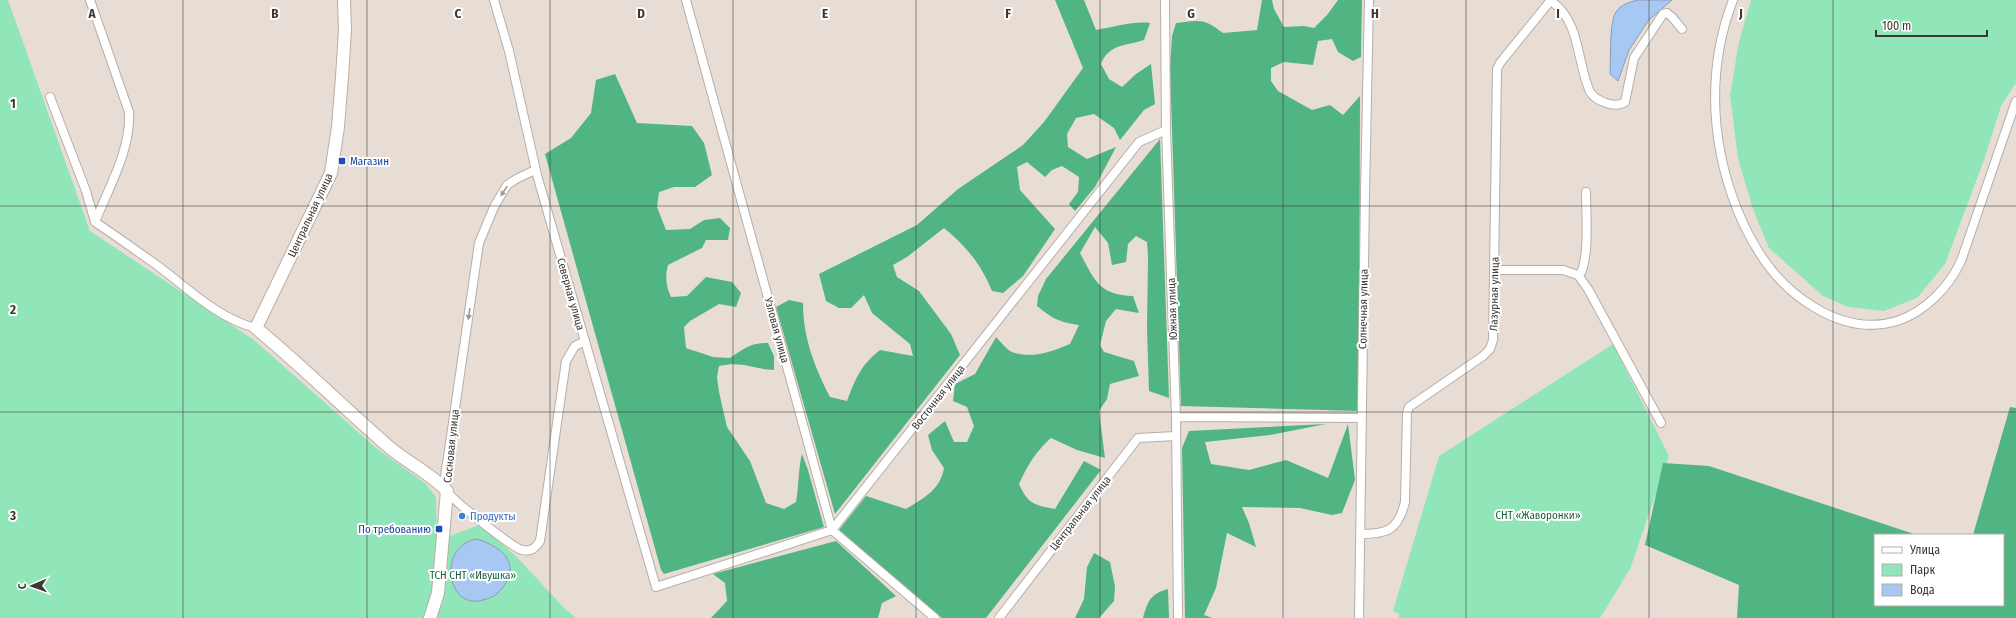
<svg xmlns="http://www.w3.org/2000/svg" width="2016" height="618" font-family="'Fira Sans Condensed',sans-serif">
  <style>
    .green { fill: #90e6b8 }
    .forest { fill: #51b483 }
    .water { fill: #a8c8f4; stroke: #879cba }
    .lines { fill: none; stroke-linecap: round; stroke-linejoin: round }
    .street-casing { stroke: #b9aea6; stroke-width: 10 }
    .secondary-casing { stroke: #b9aea6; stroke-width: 14 }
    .street { stroke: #fff; stroke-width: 8 }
    .secondary { stroke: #fff; stroke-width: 12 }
    .oneway { fill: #9d9b99 }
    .grid { fill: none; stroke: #3b3733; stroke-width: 1; stroke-opacity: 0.55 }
    .transit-dot { fill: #1a4fb4; stroke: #fff; stroke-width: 1.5 }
    .shop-dot { fill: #3f7fe0; stroke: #fff; stroke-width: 1.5 }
    .labels { text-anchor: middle; stroke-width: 4; stroke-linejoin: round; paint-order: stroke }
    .transit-label { font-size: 11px; fill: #164399; stroke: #fff; text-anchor: start }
    .street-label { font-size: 11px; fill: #3b3733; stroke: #fff }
    .park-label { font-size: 11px; fill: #186141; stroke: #fff }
    .shop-label { font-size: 11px; fill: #366cbe; stroke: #fff; text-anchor: start }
    .grid-label { font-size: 13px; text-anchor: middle; font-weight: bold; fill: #3b3733; stroke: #fff; stroke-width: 4; stroke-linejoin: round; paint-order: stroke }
  </style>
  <rect width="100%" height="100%" fill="#e8ddd5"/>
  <path class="green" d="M 0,0 L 8,0 L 90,231 L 254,340 L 376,448 L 425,483 L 436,497 L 437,541 L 479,525 L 515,555 L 565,609 L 576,618 L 0,618 Z
    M 1751,0 L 2016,0 L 2016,83 L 2001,106 L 1984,160 L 1945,264 L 1917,298 L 1884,311 L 1848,307 L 1823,296 L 1769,248 L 1753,209 L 1738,159 L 1730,95 L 1739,42 Z
    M 1613,344 L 1669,456 L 1630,569 L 1600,618 L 1399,618 L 1399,614 L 1393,611 L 1439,456 Z"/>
  <path class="forest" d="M 1055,0 L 1084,0 L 1096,30 C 1114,27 1133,21 1150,23 L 1144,40 C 1125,46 1109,44 1101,64 L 1109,79 L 1122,87 L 1136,74 L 1151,64 L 1155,104 L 1144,110 L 1120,140 L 1114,128 L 1094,114 L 1076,118 L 1067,134 L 1068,147 L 1087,159 L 1116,147 L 1095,187 L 1075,211 L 1069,204 L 1078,192 L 1079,177 L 1062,166 L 1052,170 L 1045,177 L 1027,162 L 1017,167 L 1020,190 L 1055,229 L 1023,276 L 1003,293 L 992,291 C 981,264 966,246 944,228 L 907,257 L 893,265 L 897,277 L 919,291 L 951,334 L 960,355 L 835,514 L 776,307 L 789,300 L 803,303 C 803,337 814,366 830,397 L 847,401 C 856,378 860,366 880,350 L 913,356 L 910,344 L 872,313 L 864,295 L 851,308 L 839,308 L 826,301 L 819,274 L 917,225 L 958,189 L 1023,145 L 1044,122 L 1083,68 Z
    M 1262,0 L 1272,0 L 1274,9 L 1284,27 L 1304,26 L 1314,28 L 1327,15 L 1338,0 L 1362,0 L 1361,57 L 1353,61 L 1338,52 L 1332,39 L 1318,41 L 1313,65 L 1284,62 L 1271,68 L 1271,81 L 1278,91 L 1312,110 L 1330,105 L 1343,115 L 1360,96 L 1359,411 L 1181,406 L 1170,68 L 1172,36 L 1176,23 C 1200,20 1204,18 1223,33 L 1257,30 Z
    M 615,74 L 637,123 L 692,126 L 704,143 L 712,175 L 695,187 L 674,187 L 659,192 L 657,207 L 666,230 L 690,229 L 704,220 L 720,218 L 730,228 L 728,240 L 706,240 L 702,248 L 668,265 C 665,276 666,287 671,297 L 687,296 L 706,277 L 732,282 L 741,293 L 736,307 L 719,304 L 690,321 L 684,327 L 686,348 L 713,357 L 730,358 C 743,349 752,342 768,343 L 774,356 L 774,370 C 751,369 744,361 719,366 L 717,377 L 719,392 L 727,427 L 750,461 L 766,503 L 784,509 L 796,502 C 799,486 798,470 802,454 L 808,470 L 824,527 L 664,574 L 661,570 L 545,154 L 571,138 L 591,113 L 596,80 Z
    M 1160,139 L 1169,398 L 1149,391 L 1147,329 L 1148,257 L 1147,242 L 1136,236 L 1128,244 L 1126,262 L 1112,265 L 1108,243 L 1095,227 L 1080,253 C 1095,281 1099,295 1133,296 L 1139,313 L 1116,309 L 1106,321 L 1100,345 L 1104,352 L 1134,361 L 1139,376 L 1110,384 L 1107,399 L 1099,411 L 1105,458 L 1077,450 L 1051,438 C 1036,451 1027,466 1019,484 C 1028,504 1034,505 1055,509 L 1084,461 L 1101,470 L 986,618 L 942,618 L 839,530 L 866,496 L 906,509 C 924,498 940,490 944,468 L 932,450 L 928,435 L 945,421 L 954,442 L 967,442 L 974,426 L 967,407 L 953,401 L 955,384 L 975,374 L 996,337 C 1001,342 1007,350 1012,352 C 1032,359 1051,352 1070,344 L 1079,325 C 1059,322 1053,319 1037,306 L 1038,296 L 1046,279 Z
    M 2010,407 L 2016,408 L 2016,618 L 1737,618 L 1739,585 L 1645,545 L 1663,463 L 1709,466 L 1917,535 L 1875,535 L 1875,605 L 2003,605 L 2003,535 L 1973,535 Z
    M 1326,424 L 1270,435 L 1205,442 L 1211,464 L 1249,470 L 1286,460 L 1328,478 L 1348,424 L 1355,480 L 1342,513 L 1332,515 L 1300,508 L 1242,507 L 1249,523 L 1256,547 L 1227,533 L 1216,588 L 1204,615 L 1212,618 L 1185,618 L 1182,448 L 1189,431 Z
    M 836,541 L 896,596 L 882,603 L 878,618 L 711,618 L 727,601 L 725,583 L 713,574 Z
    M 1094,553 L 1110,562 L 1115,586 L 1114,601 L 1099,618 L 1075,618 L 1084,599 L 1087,567 Z
    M 1168,589 L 1169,618 L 1143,618 C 1148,601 1150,594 1168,589 Z"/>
  <path class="water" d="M 1637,0 L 1672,0 L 1648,21 L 1629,50 L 1618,81 L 1610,74 C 1611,60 1609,22 1616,12 C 1620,5 1630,2 1637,0 Z
    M 477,539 C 505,548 523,566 499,592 C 494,597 490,598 483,600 C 446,611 437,545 477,539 Z"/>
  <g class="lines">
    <defs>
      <path id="street" d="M 90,0 L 129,112 C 131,150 109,187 95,222 C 116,236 137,251 158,266 C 186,287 220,320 256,328
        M 494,0 L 509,51 L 537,175 L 656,587 L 832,530 L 1139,142 L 1166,130
        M 686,0 L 832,530 L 935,618
        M 1165,0 L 1166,130 L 1176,417 L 1178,618
        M 1733,0 C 1705,73 1711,152 1743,223 C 1759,257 1780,287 1814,307 C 1840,323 1867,330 1897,321 C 1925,312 1949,287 1961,261 L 2016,101
        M 1551,1 C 1581,22 1576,60 1590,92 C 1596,101 1615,109 1625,102 L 1634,58 L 1663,14 L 1667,13 L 1672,17 L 1682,29
        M 50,97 L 86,191 L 95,222
        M 535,170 L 518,178 L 507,185 L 494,207 L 479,243 L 449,450 C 448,461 442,480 447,491 C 451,499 513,548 522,550 C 530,552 536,548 540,541 L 566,361 L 575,346 L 585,341
        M 1494,270 L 1563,270 L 1578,275 L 1588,289 L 1661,423
        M 1579,276 C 1590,261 1586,212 1586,192
        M 1176,417 L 1362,418
        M 1360,534 C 1387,534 1398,531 1405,502 L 1407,413 L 1409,407 L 1483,356 L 1490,349 L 1493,340 L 1497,69 L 1500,63 L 1551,0
        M 999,618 L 1138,438 L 1175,436
        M 1359,618 L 1365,194 L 1369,0"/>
      <path id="secondary" d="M 344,0 L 345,30 L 342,77 L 338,127 L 331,173 L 256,328 C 302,366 344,408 389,447 C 408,463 430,473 447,491 L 438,593 L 430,618"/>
    </defs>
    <use href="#street" class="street-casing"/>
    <use href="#secondary" class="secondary-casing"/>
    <use href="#street" class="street"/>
    <use href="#secondary" class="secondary"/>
  </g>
  <defs><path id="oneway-solid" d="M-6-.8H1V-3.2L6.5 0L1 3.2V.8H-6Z"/></defs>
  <g class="oneway">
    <use href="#oneway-solid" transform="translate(504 191) rotate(123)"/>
    <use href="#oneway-solid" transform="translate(469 314) rotate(98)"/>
  </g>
  <path class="grid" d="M 183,0 L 183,618M 367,0 L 367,618M 550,0 L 550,618M 733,0 L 733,618M 916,0 L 916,618M 1100,0 L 1100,618M 1283,0 L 1283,618M 1466,0 L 1466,618M 1649,0 L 1649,618M 1833,0 L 1833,618M 0,206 L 2016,206M 0,412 L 2016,412"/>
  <g class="transit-dot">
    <rect x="338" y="157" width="8" height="8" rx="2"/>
    <rect x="435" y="525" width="8" height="8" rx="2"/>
  </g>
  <circle class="shop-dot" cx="462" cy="516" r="4"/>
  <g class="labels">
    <g class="transit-label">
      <text x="350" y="165">Магазин</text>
      <text x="431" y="533" text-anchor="end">По требованию</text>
    </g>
    <g class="street-label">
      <text transform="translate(310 215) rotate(-65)" y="4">Центральная улица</text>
      <text transform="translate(571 294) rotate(74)" y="4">Северная улица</text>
      <text transform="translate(1494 294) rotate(-89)" y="4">Лазурная улица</text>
      <text transform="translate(1172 309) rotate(-92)" y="4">Южная улица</text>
      <text transform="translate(1363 309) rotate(-89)" y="4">Солнечная улица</text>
      <text transform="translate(777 330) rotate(75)" y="4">Узловая улица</text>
      <text transform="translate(938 397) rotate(-52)" y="4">Восточная улица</text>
      <text transform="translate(451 446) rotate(-84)" y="4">Сосновая улица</text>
      <text transform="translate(1080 513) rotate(-52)" y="4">Центральная улица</text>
    </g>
    <g class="park-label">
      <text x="1538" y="519">СНТ «Жаворонки»</text>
      <text x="473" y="579">ТСН СНТ «Ивушка»</text>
    </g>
    <g class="shop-label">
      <text x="470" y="520">Продукты</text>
    </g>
  </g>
  <g class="grid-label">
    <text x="92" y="18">A</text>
    <text x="275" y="18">B</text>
    <text x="458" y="18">C</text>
    <text x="641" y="18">D</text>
    <text x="825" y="18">E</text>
    <text x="1008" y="18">F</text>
    <text x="1191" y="18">G</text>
    <text x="1375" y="18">H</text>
    <text x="1558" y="18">I</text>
    <text x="1741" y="18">J</text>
    <text x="13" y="108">1</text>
    <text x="13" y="314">2</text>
    <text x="13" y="520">3</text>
  </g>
  <rect x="1874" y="534" width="130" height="72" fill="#ffffff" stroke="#b1afad"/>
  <rect x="1882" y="547" width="20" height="6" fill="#ffffff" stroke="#b1afad"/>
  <text x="1910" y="554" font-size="12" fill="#3b3733">Улица</text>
  <rect x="1882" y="564" width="20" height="12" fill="#90e6b8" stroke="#b1afad"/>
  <text x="1910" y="574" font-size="12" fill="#3b3733">Парк</text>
  <rect x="1882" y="584" width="20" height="12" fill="#a8c8f4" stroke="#b1afad"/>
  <text x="1910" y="594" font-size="12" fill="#3b3733">Вода</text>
  <g transform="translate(32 586) rotate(268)" stroke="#ffffff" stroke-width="3" paint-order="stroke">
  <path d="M0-3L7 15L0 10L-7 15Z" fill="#3b3733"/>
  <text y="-6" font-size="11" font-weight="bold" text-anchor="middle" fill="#3b3733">С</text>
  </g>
  <path d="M1876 30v6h111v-6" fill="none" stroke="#3b3733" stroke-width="2"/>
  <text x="1882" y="30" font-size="12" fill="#3b3733" stroke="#ffffff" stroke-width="3" paint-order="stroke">100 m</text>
</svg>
